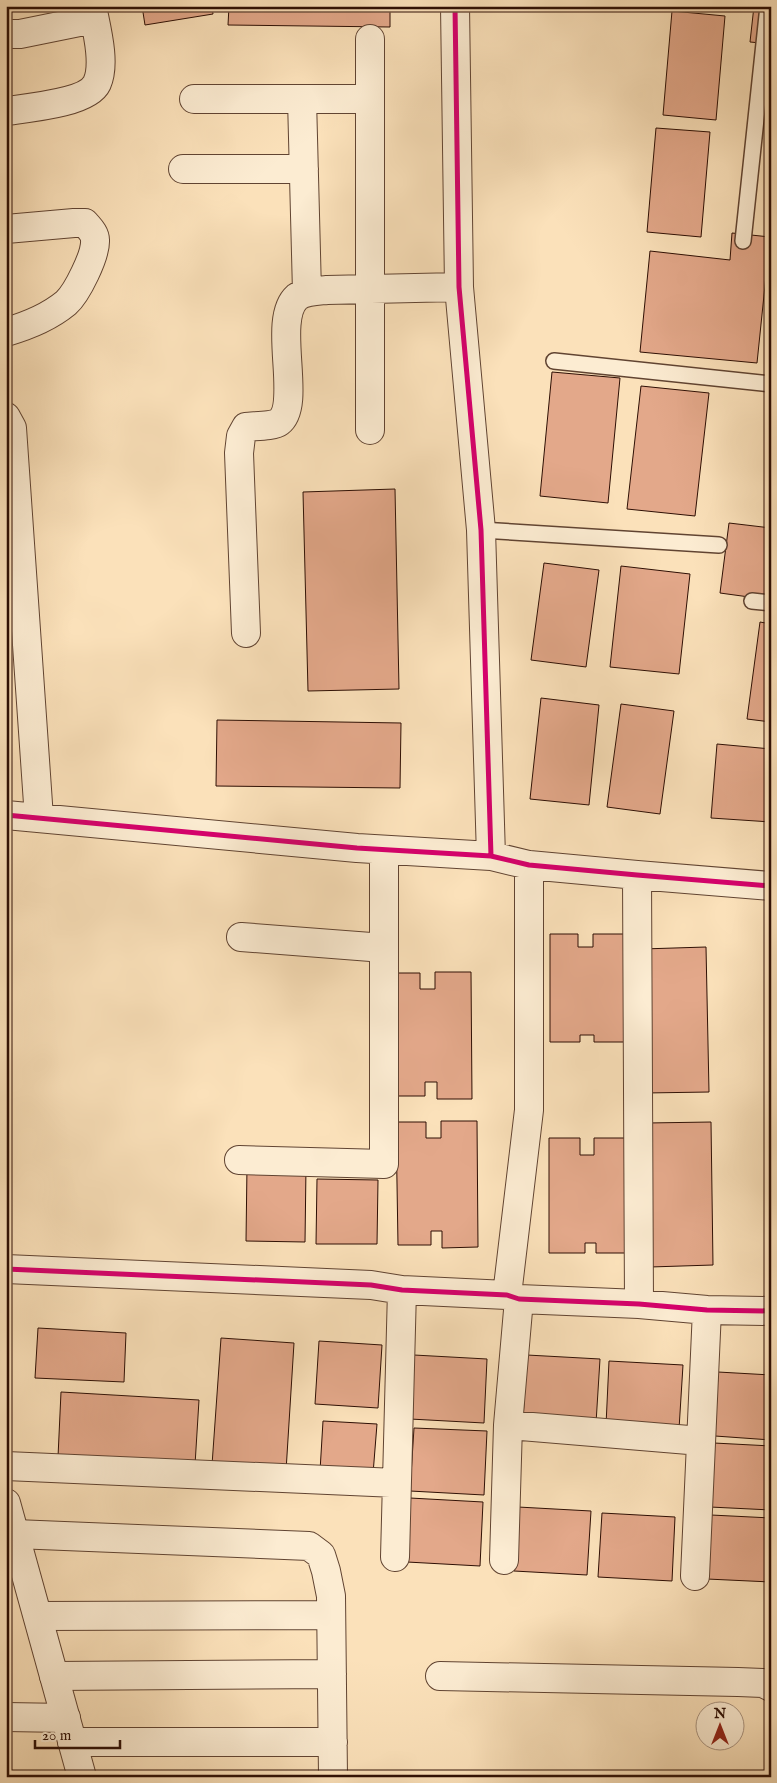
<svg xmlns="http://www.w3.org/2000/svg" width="777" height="1783" font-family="'IM FELL English',serif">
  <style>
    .building { fill: #e3a88a; stroke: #2e0f04 }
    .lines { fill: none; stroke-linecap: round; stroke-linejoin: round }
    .service-casing { stroke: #614432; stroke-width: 18 }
    .minor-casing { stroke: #614432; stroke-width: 30 }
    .tertiary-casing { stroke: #614432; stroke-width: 30 }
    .service { stroke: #fcecd2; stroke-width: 15 }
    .minor { stroke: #fcecd2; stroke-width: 28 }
    .tertiary { stroke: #fcecd2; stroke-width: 28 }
    .cycleway-casing { stroke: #fcecd2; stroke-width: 8 }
    .cycleway { stroke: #d6006c; stroke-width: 5 }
  </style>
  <rect width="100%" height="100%" fill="#fbe1ba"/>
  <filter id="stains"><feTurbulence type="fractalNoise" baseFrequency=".004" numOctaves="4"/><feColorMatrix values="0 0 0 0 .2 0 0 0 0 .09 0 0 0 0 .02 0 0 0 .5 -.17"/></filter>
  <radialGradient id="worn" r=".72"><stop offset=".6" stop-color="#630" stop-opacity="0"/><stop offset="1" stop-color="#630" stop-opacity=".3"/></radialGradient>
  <path class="building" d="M 142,6 L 212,6 L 213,14 L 145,25 Z
    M 229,6 L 390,6 L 390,27 L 228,25 Z
    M 754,6 L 771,6 L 771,44 L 750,42 Z
    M 672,11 L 725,16 L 716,120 L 663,115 Z
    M 656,128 L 710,132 L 701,237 L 647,232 Z
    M 732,233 L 770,237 L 757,363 L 640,352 L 650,251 L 730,260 Z
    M 552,372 L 620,378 L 608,503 L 540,496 Z
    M 641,386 L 709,393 L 695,516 L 627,509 Z
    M 395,489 L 399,689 L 308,691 L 303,492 Z
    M 729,523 L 771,528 L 771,600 L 720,593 Z
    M 544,563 L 599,570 L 586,667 L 531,660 Z
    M 621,566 L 690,574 L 679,674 L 610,667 Z
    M 760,622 L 771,624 L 771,722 L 747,719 Z
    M 541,698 L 599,705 L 589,805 L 530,799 Z
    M 621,704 L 674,711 L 660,814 L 607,807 Z
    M 217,720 L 401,723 L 400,788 L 216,786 Z
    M 717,744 L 771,749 L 771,822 L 711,818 Z
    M 550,934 L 578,934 L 578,947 L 593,947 L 593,934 L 626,934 L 625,1042 L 594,1042 L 594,1035 L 580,1035 L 580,1042 L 550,1042 Z
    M 706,947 L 709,1092 L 645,1093 L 642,949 Z
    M 435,972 L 471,972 L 472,1099 L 437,1099 L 437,1082 L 425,1082 L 425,1096 L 392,1096 L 391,973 L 420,973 L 420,989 L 435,989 Z
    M 441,1121 L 477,1121 L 478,1247 L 442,1248 L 442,1231 L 431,1231 L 431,1245 L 398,1245 L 396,1122 L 426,1122 L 426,1138 L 441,1138 Z
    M 711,1122 L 713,1265 L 650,1267 L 647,1123 Z
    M 549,1138 L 580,1138 L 580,1155 L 594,1155 L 594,1138 L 630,1138 L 630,1253 L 596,1253 L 596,1243 L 585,1243 L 585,1253 L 549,1253 Z
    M 247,1166 L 306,1167 L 305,1242 L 246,1241 Z
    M 317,1179 L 378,1180 L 377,1244 L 316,1244 Z
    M 38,1328 L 126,1333 L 124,1382 L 35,1378 Z
    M 221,1338 L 294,1343 L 286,1471 L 212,1465 Z
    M 319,1341 L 382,1345 L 378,1408 L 315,1404 Z
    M 414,1355 L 487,1359 L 484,1423 L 410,1419 Z
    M 527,1355 L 600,1359 L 596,1423 L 523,1419 Z
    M 609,1361 L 683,1365 L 679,1429 L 606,1425 Z
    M 718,1372 L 771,1375 L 771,1440 L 715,1436 Z
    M 61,1392 L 199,1400 L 195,1465 L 58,1457 Z
    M 323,1421 L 377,1424 L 373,1474 L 320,1471 Z
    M 414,1428 L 487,1431 L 484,1495 L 410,1491 Z
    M 714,1443 L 771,1446 L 771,1510 L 710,1507 Z
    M 410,1498 L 483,1502 L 480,1566 L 407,1562 Z
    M 518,1507 L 591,1511 L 587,1575 L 514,1571 Z
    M 602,1513 L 675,1517 L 672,1581 L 598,1577 Z
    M 711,1515 L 771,1518 L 771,1582 L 707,1579 Z"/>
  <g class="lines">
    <defs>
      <path id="service" d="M 743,241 L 768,6
        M 554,361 L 771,384
        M 481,530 L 719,545
        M 752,601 L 771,603"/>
      <path id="minor" d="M 455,6 L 459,287 L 481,530 L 491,856
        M 6,34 L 20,34 L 94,19
        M 370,39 L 370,430
        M 194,99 L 370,99
        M 302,99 L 307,292
        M 6,111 C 27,108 88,103 97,83 C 106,63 96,27 92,6
        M 183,169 L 304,169
        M 6,229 L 74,223 L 85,223 C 89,228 95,233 95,240 C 96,255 77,293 66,303 C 49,317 27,326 6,332
        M 6,417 L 12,428 L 39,818
        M 246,633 L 239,453 L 241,436 L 246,427 C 254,426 274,426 279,422 C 303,404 271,320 297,297 C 305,291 317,291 327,290 L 459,287
        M 6,815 L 357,848 L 491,856 L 529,865 L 637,875 L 771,886
        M 637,875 L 639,1304
        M 241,937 L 384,948
        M 239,1160 L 384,1164 L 384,850
        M 6,1269 L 371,1285 L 402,1290 L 507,1295 L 519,1299 L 639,1304 L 707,1310 L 771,1311
        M 507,1295 L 529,1110 L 529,865
        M 508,1425 L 701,1441
        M 6,1466 L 396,1483
        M 15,1534 L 309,1546 L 321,1555 L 326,1571 L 331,1596 L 333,1777
        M 395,1557 L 402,1290
        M 504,1560 L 508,1425 L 519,1299
        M 695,1576 L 707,1310
        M 38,1616 L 331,1615
        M 54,1676 L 332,1674
        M 440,1676 L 738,1682 L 763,1683 L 771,1687
        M 6,1717 L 66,1718
        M 72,1742 L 333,1742"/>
      <path id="tertiary" d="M 6,1503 L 82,1777"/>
    </defs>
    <use href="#service" class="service-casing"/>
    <use href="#minor" class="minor-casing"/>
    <use href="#tertiary" class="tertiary-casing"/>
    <use href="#service" class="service"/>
    <use href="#minor" class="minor"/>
    <use href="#tertiary" class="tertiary"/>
    <defs>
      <path id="cycleway" d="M 455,6 L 459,287 L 481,530 L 491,856
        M 6,815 L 357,848 L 491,856 L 529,865 L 637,875 L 771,886
        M 6,1269 L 371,1285 L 402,1290 L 507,1295 L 519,1299 L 639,1304 L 707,1310 L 771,1311"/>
    </defs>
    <use href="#cycleway" class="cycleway-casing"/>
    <use href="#cycleway" class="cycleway"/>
  </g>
  <rect width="777" height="1783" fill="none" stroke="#fbe1ba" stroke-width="25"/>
  <rect x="8" y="8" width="762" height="1768" fill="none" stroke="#2e0f04" stroke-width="2.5"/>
  <rect x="12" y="12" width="752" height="1758" fill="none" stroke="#2e0f04"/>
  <g transform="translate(720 1726)"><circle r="24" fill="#fcecd2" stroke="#aa9480"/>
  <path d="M0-4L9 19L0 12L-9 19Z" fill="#8f2418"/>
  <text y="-8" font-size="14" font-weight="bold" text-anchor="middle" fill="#2e0f04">N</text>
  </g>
  <path d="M35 1740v8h85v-8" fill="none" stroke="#2e0f04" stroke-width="2.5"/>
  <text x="42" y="1740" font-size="15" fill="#2e0f04" stroke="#fcecd2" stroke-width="4" paint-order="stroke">20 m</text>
  <rect width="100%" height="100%" filter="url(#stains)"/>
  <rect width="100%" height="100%" fill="url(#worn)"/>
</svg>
